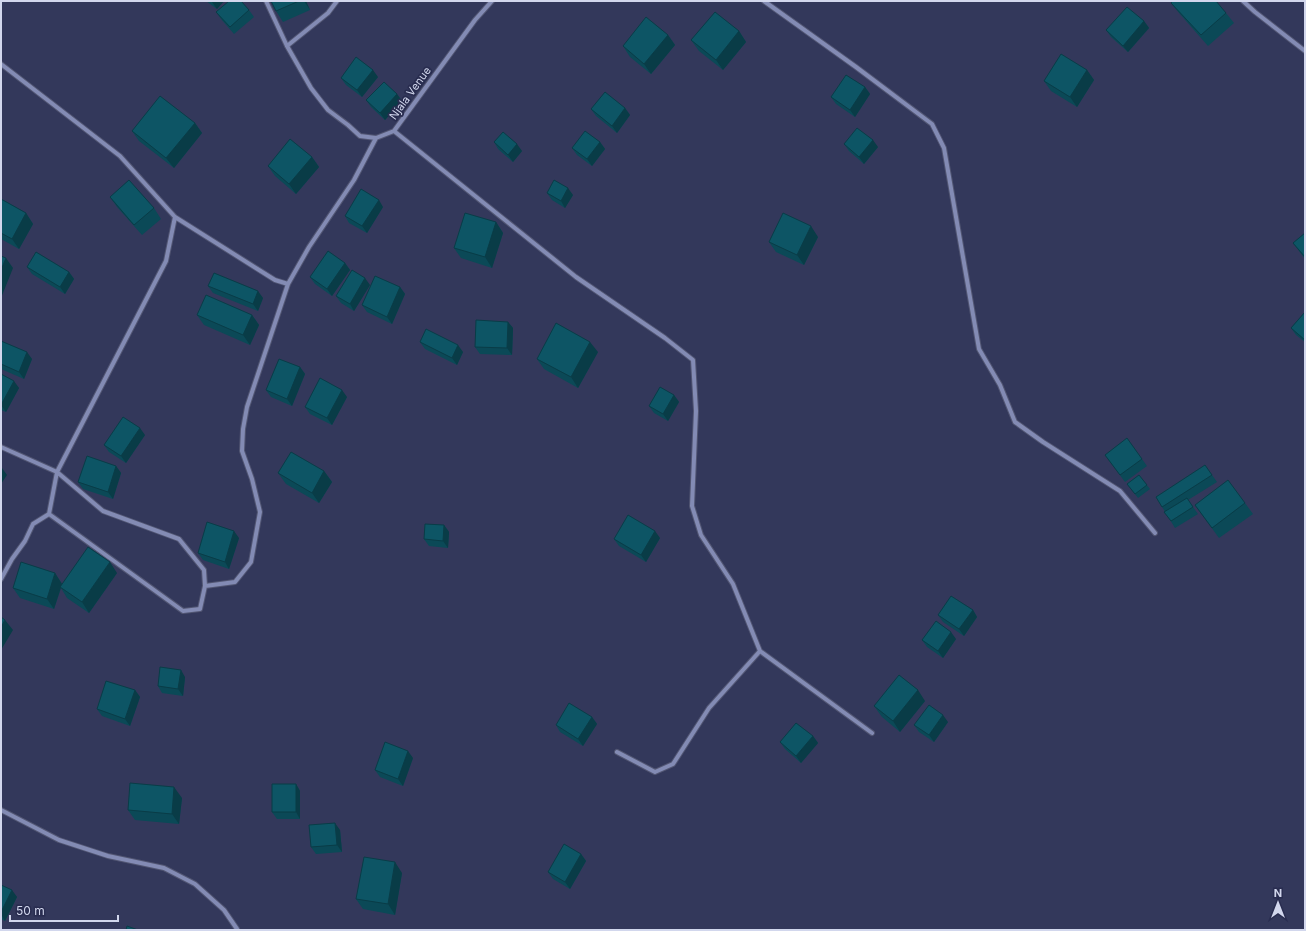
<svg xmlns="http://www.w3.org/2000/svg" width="1306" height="931" font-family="Inter,sans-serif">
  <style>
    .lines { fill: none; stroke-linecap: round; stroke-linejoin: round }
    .street-casing { stroke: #525673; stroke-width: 6 }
    .street { stroke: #838bb4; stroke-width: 4 }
    .wall { fill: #0b4957 }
    .shaded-wall { fill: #093c47 }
    .building { fill: #0d5565; stroke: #093c47 }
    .labels { text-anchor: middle; stroke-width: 3.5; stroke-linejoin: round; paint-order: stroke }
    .street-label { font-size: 11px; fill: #d2d7ed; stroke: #292d50 }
  </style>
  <rect width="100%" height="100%" fill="#33385b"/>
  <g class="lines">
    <defs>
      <path id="street" d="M 266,1 L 287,46 L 311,88 L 328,110 L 348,125 L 360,136 L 376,138 L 394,131 L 475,20 L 492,1
        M 764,1 L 856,67 L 932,124 L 944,148 L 979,349 L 1000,385 L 1015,422 L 1043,442 L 1120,491 L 1155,533
        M 1243,1 L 1255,12 L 1305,51
        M 287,46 L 328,13 L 337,1
        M 1,64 L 120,156 L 175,217 L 166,261 L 57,472 L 49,514 L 183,611 L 200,609 L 205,586 L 204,570 L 179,539 L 103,511 L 57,472 L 1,447
        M 394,131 L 576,277 L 665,338 L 693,360 L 696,411 L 692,506 L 701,535 L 733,584 L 760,651 L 872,733
        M 175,217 L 275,280 L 288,284 L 309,247 L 354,180 L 376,138
        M 1,579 L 12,559 L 25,541 L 33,524 L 49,514
        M 205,586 L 235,582 L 251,562 L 260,512 L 252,479 L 242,451 L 243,429 L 247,407 L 288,284
        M 617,752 L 655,772 L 673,764 L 709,708 L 760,651
        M 1,810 L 59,840 L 108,856 L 164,868 L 195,884 L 224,910 L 237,929"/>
    </defs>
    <use href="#street" class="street-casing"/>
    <use href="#street" class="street"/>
  </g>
  <path class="wall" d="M 206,1 L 224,1 L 217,9 Z
    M 271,1 L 306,1 L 310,10 L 283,22 L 276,11 Z
    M 1171,3 L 1226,13 L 1234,23 L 1208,46 L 1179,13 Z
    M 249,10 L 254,17 L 234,34 L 221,19 L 216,12 Z
    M 1144,21 L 1149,28 L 1128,52 L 1111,37 L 1106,30 Z
    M 739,31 L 746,42 L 723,70 L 699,51 L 691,40 Z
    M 668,35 L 675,45 L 651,74 L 630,57 L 623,46 Z
    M 1087,70 L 1094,80 L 1077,107 L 1051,91 L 1044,81 Z
    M 378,77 L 362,97 L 346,85 L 341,78 Z
    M 865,87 L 870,94 L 855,117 L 836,104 L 831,97 Z
    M 397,94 L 402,101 L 385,120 L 371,107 L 366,100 Z
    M 625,108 L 630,115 L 617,133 L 596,116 L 591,109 Z
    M 195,123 L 202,133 L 174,168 L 139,141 L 132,131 Z
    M 494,142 L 522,151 L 513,162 L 498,149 Z
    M 600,142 L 605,149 L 592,166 L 577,155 L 572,148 Z
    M 844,144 L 878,147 L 864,164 L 849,151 Z
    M 312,157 L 319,167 L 296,194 L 275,176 L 268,166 Z
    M 547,193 L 573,195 L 565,208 L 552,200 Z
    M 110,197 L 154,208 L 161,219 L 142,235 L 117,207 Z
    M 1,199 L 26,213 L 33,224 L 19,249 L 1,239 Z
    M 383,207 L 367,233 L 349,223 L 345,216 Z
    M 496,222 L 503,233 L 492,268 L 461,258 L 454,248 Z
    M 1305,233 L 1305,259 L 1293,243 Z
    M 818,237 L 804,265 L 776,252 L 769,242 Z
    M 345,263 L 350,270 L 332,296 L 315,284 L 310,277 Z
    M 27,267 L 69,272 L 74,279 L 65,294 L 32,274 Z
    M 370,285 L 354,311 L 341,303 L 336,296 Z
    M 208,286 L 263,298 L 258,311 L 213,293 Z
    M 400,287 L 405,294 L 392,324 L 367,312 L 362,305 Z
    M 1305,312 L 1305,342 L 1296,335 L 1291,328 Z
    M 197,315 L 252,315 L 259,325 L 250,345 L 204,325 Z
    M 508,322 L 513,328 L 512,355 L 480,354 L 475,347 Z
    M 1,341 L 32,359 L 24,379 L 1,369 Z
    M 420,342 L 463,352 L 457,365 L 425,349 Z
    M 598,352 L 578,388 L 544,369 L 537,359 Z
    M 300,367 L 305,374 L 292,406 L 271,397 L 266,390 Z
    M 1,374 L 19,388 L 6,412 L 1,410 Z
    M 674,395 L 679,402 L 668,421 L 654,413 L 649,406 Z
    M 347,397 L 332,425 L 310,414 L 305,407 Z
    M 145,435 L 126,463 L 109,452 L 104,445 Z
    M 1105,455 L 1142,459 L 1147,466 L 1125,482 Z
    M 116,466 L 121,473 L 113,499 L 83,489 L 78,482 Z
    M 324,471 L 332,482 L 319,503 L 286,484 L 278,473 Z
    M 1210,472 L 1217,482 L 1188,500 L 1198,514 L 1175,528 L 1156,497 Z
    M 1139,475 L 1150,489 L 1138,498 L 1127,484 Z
    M 1245,503 L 1253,514 L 1219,538 L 1195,505 Z
    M 444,525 L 449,532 L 448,548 L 429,546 L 424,539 Z
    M 239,538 L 229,569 L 203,560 L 198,553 Z
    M 660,538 L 646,562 L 619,546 L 614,539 Z
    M 55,573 L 62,584 L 117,573 L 89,613 L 67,598 L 61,588 L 54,609 L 20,598 L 13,588 Z
    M 973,610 L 977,617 L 964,636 L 943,622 L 938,615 Z
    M 956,639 L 943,658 L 927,647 L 922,640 Z
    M 185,677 L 183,696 L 162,693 L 158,686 Z
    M 135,690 L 140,697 L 130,726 L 102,716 L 97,709 Z
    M 925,701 L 900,732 L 882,717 L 874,706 Z
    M 592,717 L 597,724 L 583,746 L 560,732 L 556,725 Z
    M 948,722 L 934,742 L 919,732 L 914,725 Z
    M 813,736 L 818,743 L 801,763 L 785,749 L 780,742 Z
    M 413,758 L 403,786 L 380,777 L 375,770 Z
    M 296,784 L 300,791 L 300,819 L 277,819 L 272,812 Z
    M 182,798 L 179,824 L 135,820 L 128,810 Z
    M 340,830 L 342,852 L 316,854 L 311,847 Z
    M 581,854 L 586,861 L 570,889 L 553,879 L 548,872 Z
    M 402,873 L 395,915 L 363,909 L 356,899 Z
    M 1,885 L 17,897 L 5,921 L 1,919 Z"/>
  <path class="shaded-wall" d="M 213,1 L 224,1 L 217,9 L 212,2 Z
    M 304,1 L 306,1 L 310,10 Z
    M 1144,21 L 1149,28 L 1128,52 L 1123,46 Z
    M 739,31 L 746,42 L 723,70 L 716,60 Z
    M 668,35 L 675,45 L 651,74 L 644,64 Z
    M 373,70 L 378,77 L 362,97 L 357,90 Z
    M 1087,70 L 1094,80 L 1077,107 L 1070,97 Z
    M 865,87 L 870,94 L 855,117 L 850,110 Z
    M 397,94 L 402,101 L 385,120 L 380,113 Z
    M 625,108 L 630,115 L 617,133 L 612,126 Z
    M 195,123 L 202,133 L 174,168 L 166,158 Z
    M 873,140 L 878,147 L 864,164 L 859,157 Z
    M 600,142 L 605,149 L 592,166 L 587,159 Z
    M 517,144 L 522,151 L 513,162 L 508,155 Z
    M 312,157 L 319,167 L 296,194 L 289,184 Z
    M 568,188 L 573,195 L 565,208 L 561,201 Z
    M 379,200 L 383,207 L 367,233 L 362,226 Z
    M 26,213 L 33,224 L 19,249 L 12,239 Z
    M 496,222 L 503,233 L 492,268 L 485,257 Z
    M 811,226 L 818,237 L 804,265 L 797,255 Z
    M 6,258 L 13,268 L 1,298 L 1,270 Z
    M 345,263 L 350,270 L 332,296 L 327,289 Z
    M 69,272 L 74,279 L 65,294 L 60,287 Z
    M 365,278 L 370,285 L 354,311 L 350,304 Z
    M 400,287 L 405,294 L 392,324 L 387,317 Z
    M 258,291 L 263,298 L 258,311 L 253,304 Z
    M 252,315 L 259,325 L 250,345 L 243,335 Z
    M 508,322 L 513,328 L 512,355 L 507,348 Z
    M 590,342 L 598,352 L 578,388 L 571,377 Z
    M 458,345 L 463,352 L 457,365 L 452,358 Z
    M 27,352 L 32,359 L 24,379 L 19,372 Z
    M 300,367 L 305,374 L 292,406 L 287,399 Z
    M 14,381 L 19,388 L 6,412 L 1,405 Z
    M 342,390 L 347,397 L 332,425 L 327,418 Z
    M 674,395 L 679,402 L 668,421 L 663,414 Z
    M 140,428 L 145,435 L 126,463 L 121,456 Z
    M 116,466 L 121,473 L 113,499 L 108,492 Z
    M 2,468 L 7,475 L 1,484 L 1,470 Z
    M 324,471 L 332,482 L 319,503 L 312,493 Z
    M 444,525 L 449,532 L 448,548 L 443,541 Z
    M 234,531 L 239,538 L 229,569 L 225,562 Z
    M 655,531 L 660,538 L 646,562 L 641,555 Z
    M 110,562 L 117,573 L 89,613 L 82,602 Z
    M 55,573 L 62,584 L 54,609 L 47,599 Z
    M 973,610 L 977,617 L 964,636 L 959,629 Z
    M 5,620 L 13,630 L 1,650 L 1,627 Z
    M 951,632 L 956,639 L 943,658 L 938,651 Z
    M 181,670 L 185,677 L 183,696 L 178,689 Z
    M 135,690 L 140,697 L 130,726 L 125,719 Z
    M 918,690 L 925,701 L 900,732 L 893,721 Z
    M 943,715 L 948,722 L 934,742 L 929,735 Z
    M 592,717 L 597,724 L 583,746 L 578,739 Z
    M 813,736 L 818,743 L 801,763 L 796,756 Z
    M 408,751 L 413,758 L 403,786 L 398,779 Z
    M 296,784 L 300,791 L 300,819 L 296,812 Z
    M 174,787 L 182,798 L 179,824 L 172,814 Z
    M 335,823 L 340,830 L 342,852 L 337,845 Z
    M 581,854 L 586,861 L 570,889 L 565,882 Z
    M 395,862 L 402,873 L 395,915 L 388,904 Z
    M 12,890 L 17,897 L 5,921 L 1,914 L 1,912 Z"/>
  <path class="building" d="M 229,1 L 241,1 L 249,10 L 230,27 L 216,12 Z
    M 271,1 L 299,1 L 276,11 Z
    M 1173,1 L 1216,1 L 1226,13 L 1201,35 L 1171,3 Z
    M 1127,7 L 1144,21 L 1123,46 L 1106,30 Z
    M 715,12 L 739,31 L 716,60 L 691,40 Z
    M 646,17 L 668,35 L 644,64 L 623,46 Z
    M 1061,54 L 1087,70 L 1070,97 L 1044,81 Z
    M 356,57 L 373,70 L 357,90 L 341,78 Z
    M 846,75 L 865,87 L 850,110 L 831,97 Z
    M 384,82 L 397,94 L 380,113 L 366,100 Z
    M 605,92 L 625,108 L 612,126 L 591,109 Z
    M 160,96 L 195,123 L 166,158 L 132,131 Z
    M 857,128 L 873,140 L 859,157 L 844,144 Z
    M 585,131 L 600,142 L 587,159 L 572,148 Z
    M 503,132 L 517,144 L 508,155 L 494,142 Z
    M 290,139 L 312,157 L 289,184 L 268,166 Z
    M 129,180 L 154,208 L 134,225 L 110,197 Z
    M 554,180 L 568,188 L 561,201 L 547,193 Z
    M 361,189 L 379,200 L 362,226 L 345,216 Z
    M 1,199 L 26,213 L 12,239 L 1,233 Z
    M 465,213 L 496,222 L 485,257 L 454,248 Z
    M 783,213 L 811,226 L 797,255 L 769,242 Z
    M 1305,233 L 1305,257 L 1293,243 Z
    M 328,251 L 345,263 L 327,289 L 310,277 Z
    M 36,252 L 69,272 L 60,287 L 27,267 Z
    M 1,256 L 6,258 L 1,270 Z
    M 352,270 L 365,278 L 350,304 L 336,296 Z
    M 214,273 L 258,291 L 253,304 L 208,286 Z
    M 375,276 L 400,287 L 387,317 L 362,305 Z
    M 206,295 L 252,315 L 243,335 L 197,315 Z
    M 1305,312 L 1305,340 L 1291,328 Z
    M 476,320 L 508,322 L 507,348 L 475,347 Z
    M 556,323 L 590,342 L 571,377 L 537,359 Z
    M 426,329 L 458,345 L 452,358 L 420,342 Z
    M 1,341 L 27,352 L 19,372 L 1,364 Z
    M 279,359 L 300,367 L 287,399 L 266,390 Z
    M 1,374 L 14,381 L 1,405 Z
    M 320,378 L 342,390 L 327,418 L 305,407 Z
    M 660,387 L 674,395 L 663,414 L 649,406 Z
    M 123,417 L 140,428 L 121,456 L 104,445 Z
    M 1127,438 L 1142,459 L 1120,475 L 1105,455 Z
    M 291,452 L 324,471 L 312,493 L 278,473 Z
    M 87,456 L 116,466 L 108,492 L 78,482 Z
    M 1205,465 L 1212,475 L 1162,507 L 1156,497 Z
    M 1139,475 L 1147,485 L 1135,494 L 1127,484 Z
    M 1228,480 L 1245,503 L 1212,528 L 1195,505 Z
    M 1187,498 L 1193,507 L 1171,521 L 1164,512 Z
    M 628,515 L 655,531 L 641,555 L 614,539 Z
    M 207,522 L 234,531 L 225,562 L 198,553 Z
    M 425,524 L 444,525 L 443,541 L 424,539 Z
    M 88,547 L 110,562 L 82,602 L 60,587 Z
    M 21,562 L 55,573 L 47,599 L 13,588 Z
    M 951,596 L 973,610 L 959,629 L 938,615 Z
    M 1,617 L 5,620 L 1,627 Z
    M 936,621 L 951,632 L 938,651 L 922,640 Z
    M 160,667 L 181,670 L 178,689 L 158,686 Z
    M 899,675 L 918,690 L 893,721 L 874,706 Z
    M 106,681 L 135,690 L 125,719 L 97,709 Z
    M 569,703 L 592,717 L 578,739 L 556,725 Z
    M 929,705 L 943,715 L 929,735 L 914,725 Z
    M 796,723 L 813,736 L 796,756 L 780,742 Z
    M 385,742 L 408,751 L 398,779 L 375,770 Z
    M 130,783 L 174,787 L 172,814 L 128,810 Z
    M 272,784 L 296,784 L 296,812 L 272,812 Z
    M 335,823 L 337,845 L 311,847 L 309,825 Z
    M 564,844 L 581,854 L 565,882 L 548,872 Z
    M 364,857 L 395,862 L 388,904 L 356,899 Z
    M 1,885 L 12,890 L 1,912 Z
    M 127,926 L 138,930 L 126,930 Z"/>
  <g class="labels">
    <g class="street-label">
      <text transform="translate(410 93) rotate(-54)" y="4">Njala Venue</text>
    </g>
  </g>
  <rect width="1306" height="931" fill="none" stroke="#d2d7ed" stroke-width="4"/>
  <g transform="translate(1278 903)" stroke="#292d50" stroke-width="3" paint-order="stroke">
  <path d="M0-3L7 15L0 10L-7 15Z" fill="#d2d7ed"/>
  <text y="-6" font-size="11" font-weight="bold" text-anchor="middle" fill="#d2d7ed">N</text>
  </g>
  <path d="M10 915v6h108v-6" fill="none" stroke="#d2d7ed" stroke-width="2"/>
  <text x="16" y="915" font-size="12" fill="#d2d7ed" stroke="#292d50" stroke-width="3" paint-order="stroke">50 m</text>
</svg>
